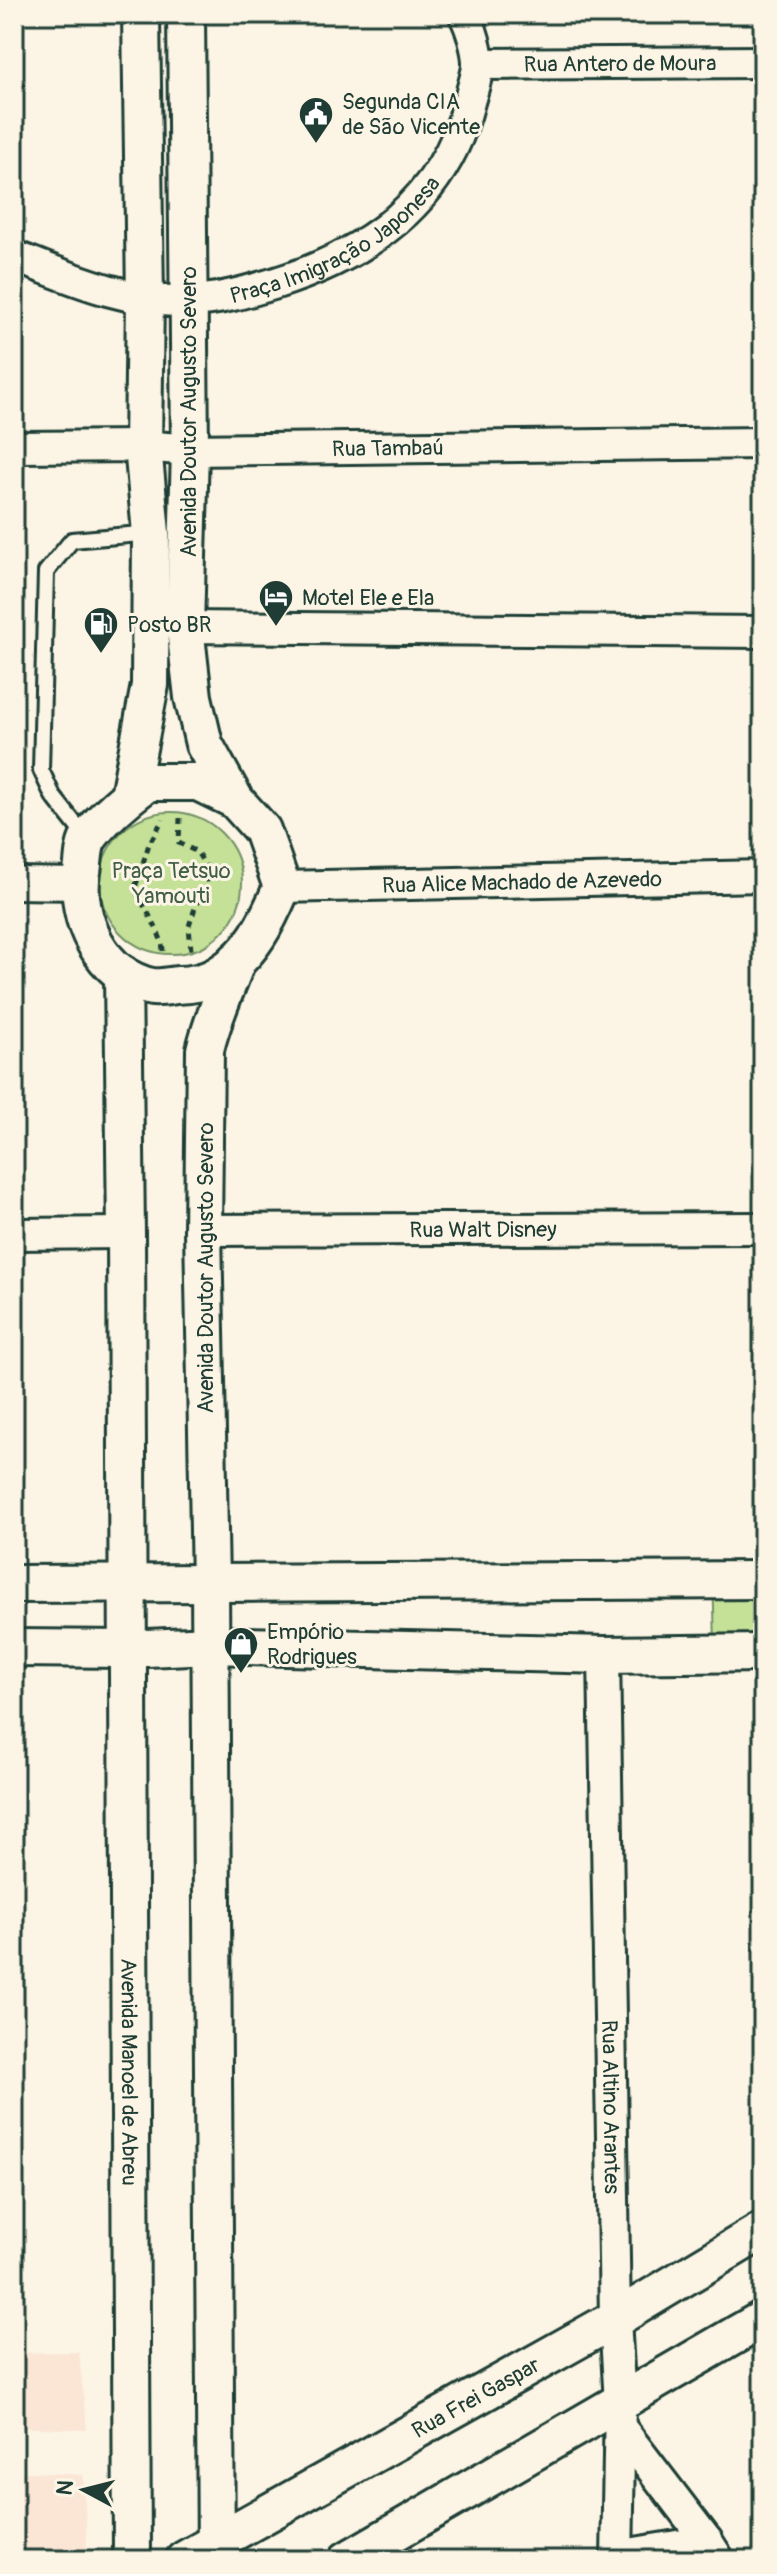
<svg xmlns="http://www.w3.org/2000/svg" width="777" height="2574" font-family="Pangolin,sans-serif">
  <style>
    .built { fill: #fbe5d5 }
    .green { fill: #c5e198; stroke: #728f66; stroke-width: 2 }
    .lines { fill: none; stroke-linecap: round; stroke-linejoin: round }
    .service-casing { stroke: #1f3d34; stroke-width: 20 }
    .minor-casing { stroke: #1f3d34; stroke-width: 36 }
    .tertiary-casing { stroke: #1f3d34; stroke-width: 42 }
    .path { stroke: #1f3d34; stroke-width: 5; stroke-dasharray: 6 6; stroke-linecap: butt }
    .service { stroke: #fcf5e5; stroke-width: 14 }
    .minor { stroke: #fcf5e5; stroke-width: 30 }
    .tertiary { stroke: #fcf5e5; stroke-width: 36 }
    .labels { text-anchor: middle; stroke-width: 6; stroke-linejoin: round; paint-order: stroke }
    .street-label { font-size: 22px; fill: #1f3d34; stroke: #fcf5e5 }
    .poi-label { font-size: 22px; fill: #1f3d34; stroke: #fcf5e5; text-anchor: start }
    .park-label { font-size: 22px; fill: #405e48; stroke: #fcf5e5 }
  </style>
  <rect width="100%" height="100%" fill="#fcf5e5"/>
  <filter id="ink" filterUnits="userSpaceOnUse"><feTurbulence type="fractalNoise" baseFrequency=".0125" numOctaves="2"/><feDisplacementMap in="SourceGraphic" scale="16" xChannelSelector="R" yChannelSelector="G"/><feConvolveMatrix kernelMatrix="1 2 1 2 8 2 1 2 1" color-interpolation-filters="sRGB"/></filter>
  <g filter="url(#ink)">
    <path class="built" d="M 79,2352 L 87,2430 L 14,2427 L 14,2353 Z
      M 14,2471 L 83,2475 L 88,2560 L 14,2560 Z"/>
    <path class="green" d="M100 883a71 71 0 1 1 142 0a71 71 0 1 1-142 0Z
      M 713,1572 L 763,1572 L 763,1635 L 715,1644 Z"/>
    <g class="lines">
      <defs>
        <path id="service" d="M 87,839 L 53,796 L 41,770 L 46,572 L 72,540 L 151,533"/>
        <g id="minor">
          <path id="s1" d="M 478,64 L 763,62"/>
          <path id="s2" d="M 14,256 C 70,278 129,304 190,301 C 219,300 246,292 273,284 C 367,255 444,202 469,102 C 472,91 476,79 478,67 C 479,53 471,26 464,14"/>
          <path id="s3" d="M 14,447 L 143,446 L 190,450 L 763,443"/>
          <path d="M 185,627 L 763,632"/>
          <path d="M 14,883 L 80,884"/>
          <path id="s4" d="M 282,887 L 763,876"/>
          <path id="s5" d="M 203,1230 L 763,1228"/>
          <path d="M 14,1234 L 126,1233"/>
          <path id="s6" d="M 604,1655 L 615,2319 L 620,2403 L 617,2560"/>
          <path d="M 620,2427 L 707,2541 L 719,2560"/>
          <path d="M 617,2556 L 707,2541"/>
        </g>
        <g id="tertiary">
          <path d="M 186,14 L 190,450 L 185,627 L 193,697 L 204,744 L 235,800"/>
          <path d="M 148,782 L 198,782 L 235,800 L 262,830 L 282,887 C 268,920 251,956 218,975 C 207,982 190,985 177,985 C 169,986 159,988 152,987 C 102,977 74,918 82,872 C 84,861 83,845 90,836 C 105,815 128,797 148,782 Z"/>
          <path d="M 129,796 L 150,685 L 151,533 L 143,446 L 145,299 L 141,14"/>
          <path id="s7" d="M 123,974 L 126,1233 L 132,2560"/>
          <path d="M 14,1584 L 763,1580"/>
          <path d="M 14,1648 L 126,1649 L 210,1645 L 604,1655 L 763,1653"/>
          <path id="s8" d="M 184,2560 L 615,2319 L 763,2230"/>
          <path d="M 216,2560 L 210,1582 L 203,1230 L 205,1050 C 212,1019 226,990 237,960"/>
          <path d="M 347,2560 L 763,2319"/>
        </g>
      </defs>
      <use href="#service" class="service-casing"/>
      <use href="#minor" class="minor-casing"/>
      <use href="#tertiary" class="tertiary-casing"/>
      <path class="path" d="M 180,818 L 179,843 L 197,852 L 205,865 L 208,886 L 195,908 L 189,926 L 191,950
        M 163,951 C 163,934 143,907 135,888 L 149,844 L 163,819"/>
      <use href="#service" class="service"/>
      <use href="#minor" class="minor"/>
      <use href="#tertiary" class="tertiary"/>
    </g>
  </g>
  <defs>
    <symbol id="civic-pin" viewBox="-11 -11 22 30"><path d="M0 17L-7.5 6A9.5 9.5 0 1 1 7.5 6Z" fill="#1f3d34" stroke="#fcf5e5"/><path d="M-.6-6.5H3V-4.5H.6V-3L4-1V1h2V6H-6V1h2V-1L-.6-3ZM-1.2 2.5V6h2.4V2.5Z" fill="#fff"/></symbol>
    <symbol id="hotel-pin" viewBox="-11 -11 22 30"><path d="M0 17L-7.5 6A9.5 9.5 0 1 1 7.5 6Z" fill="#1f3d34" stroke="#fcf5e5"/><path d="M-6-4.5h1.5V1H6V5H4.5V3h-9V5H-6ZM-4 0a1.8 1.8 0 1 1 3.6 0ZM.5 0V-2.5h3Q6-2.5 6 0Z" fill="#fff"/></symbol>
    <symbol id="fuel-pin" viewBox="-11 -11 22 30"><path d="M0 17L-7.5 6A9.5 9.5 0 1 1 7.5 6Z" fill="#1f3d34" stroke="#fcf5e5"/><path d="M-5.5-6h7V0h2V4h1.3V-2.5L3-4.5l.8-.8L6-3V5H2.5V1h-1V6h-7ZM-4.2-4.7v3.2H.2V-4.7Z" fill="#fff"/></symbol>
    <symbol id="shop-pin" viewBox="-11 -11 22 30"><path d="M0 17L-7.5 6A9.5 9.5 0 1 1 7.5 6Z" fill="#1f3d34" stroke="#fcf5e5"/><path d="M-5-2.5h2.3a2.7 3.5 0 0 1 5.4 0H5L5.5 6h-11ZM-1.5-2.5h3a1.5 2.3 0 0 0-3 0Z" fill="#fff"/></symbol>
  </defs>
  <g fill-rule="evenodd">
    <use href="#civic-pin" x="296" y="94" width="40" height="54"/>
    <use href="#hotel-pin" x="256" y="577" width="40" height="54"/>
    <use href="#fuel-pin" x="81" y="604" width="40" height="54"/>
    <use href="#shop-pin" x="221" y="1624" width="40" height="54"/>
  </g>
  <g class="labels">
    <g class="street-label">
      <text dy="8" stroke="none"><textPath href="#s1" startOffset="142">Rua Antero de Moura</textPath></text>
      <text dy="8" stroke="none"><textPath href="#s2" startOffset="344">Praça Imigração Japonesa</textPath></text>
      <text transform="translate(188 412) rotate(-90)" y="8">Avenida Doutor Augusto Severo</text>
      <text dy="8" stroke="none"><textPath href="#s3" startOffset="374">Rua Tambaú</textPath></text>
      <text dy="8" stroke="none"><textPath href="#s4" startOffset="240">Rua Alice Machado de Azevedo</textPath></text>
      <text dy="8" stroke="none"><textPath href="#s5" startOffset="280">Rua Walt Disney</textPath></text>
      <text transform="translate(205 1268) rotate(-90)" y="8">Avenida Doutor Augusto Severo</text>
      <text dy="8" stroke="none"><textPath href="#s7" startOffset="1098">Avenida Manoel de Abreu</textPath></text>
      <text dy="8" stroke="none"><textPath href="#s6" startOffset="452">Rua Altino Arantes</textPath></text>
      <text dy="8" stroke="none"><textPath href="#s8" startOffset="334">Rua Frei Gaspar</textPath></text>
    </g>
    <g class="poi-label">
      <text x="342" y="109">Segunda CIA<tspan x="342" dy="25">de São Vicente</tspan></text>
      <text x="302" y="605">Motel Ele e Ela</text>
      <text x="127" y="632">Posto BR</text>
      <text x="267" y="1639">Empório<tspan x="267" dy="25">Rodrigues</tspan></text>
    </g>
    <g class="park-label">
      <text x="171" y="878">Praça Tetsuo<tspan x="171" dy="25">Yamouti</tspan></text>
    </g>
  </g>
  <rect width="777" height="2574" fill="none" stroke="#fcf5e5" stroke-width="48"/>
  <rect x="24" y="24" width="729" height="2526" fill="none" stroke="#1f3d34" stroke-width="3" filter="url(#ink)"/>
  <g transform="translate(84 2490) rotate(277)" stroke="#fcf5e5" stroke-width="6" paint-order="stroke">
  <path d="M0-6L14 30L0 20L-14 30Z" fill="#1f3d34"/>
  <text y="-12" font-size="22" font-weight="bold" text-anchor="middle" fill="#1f3d34">N</text>
  </g>
</svg>
